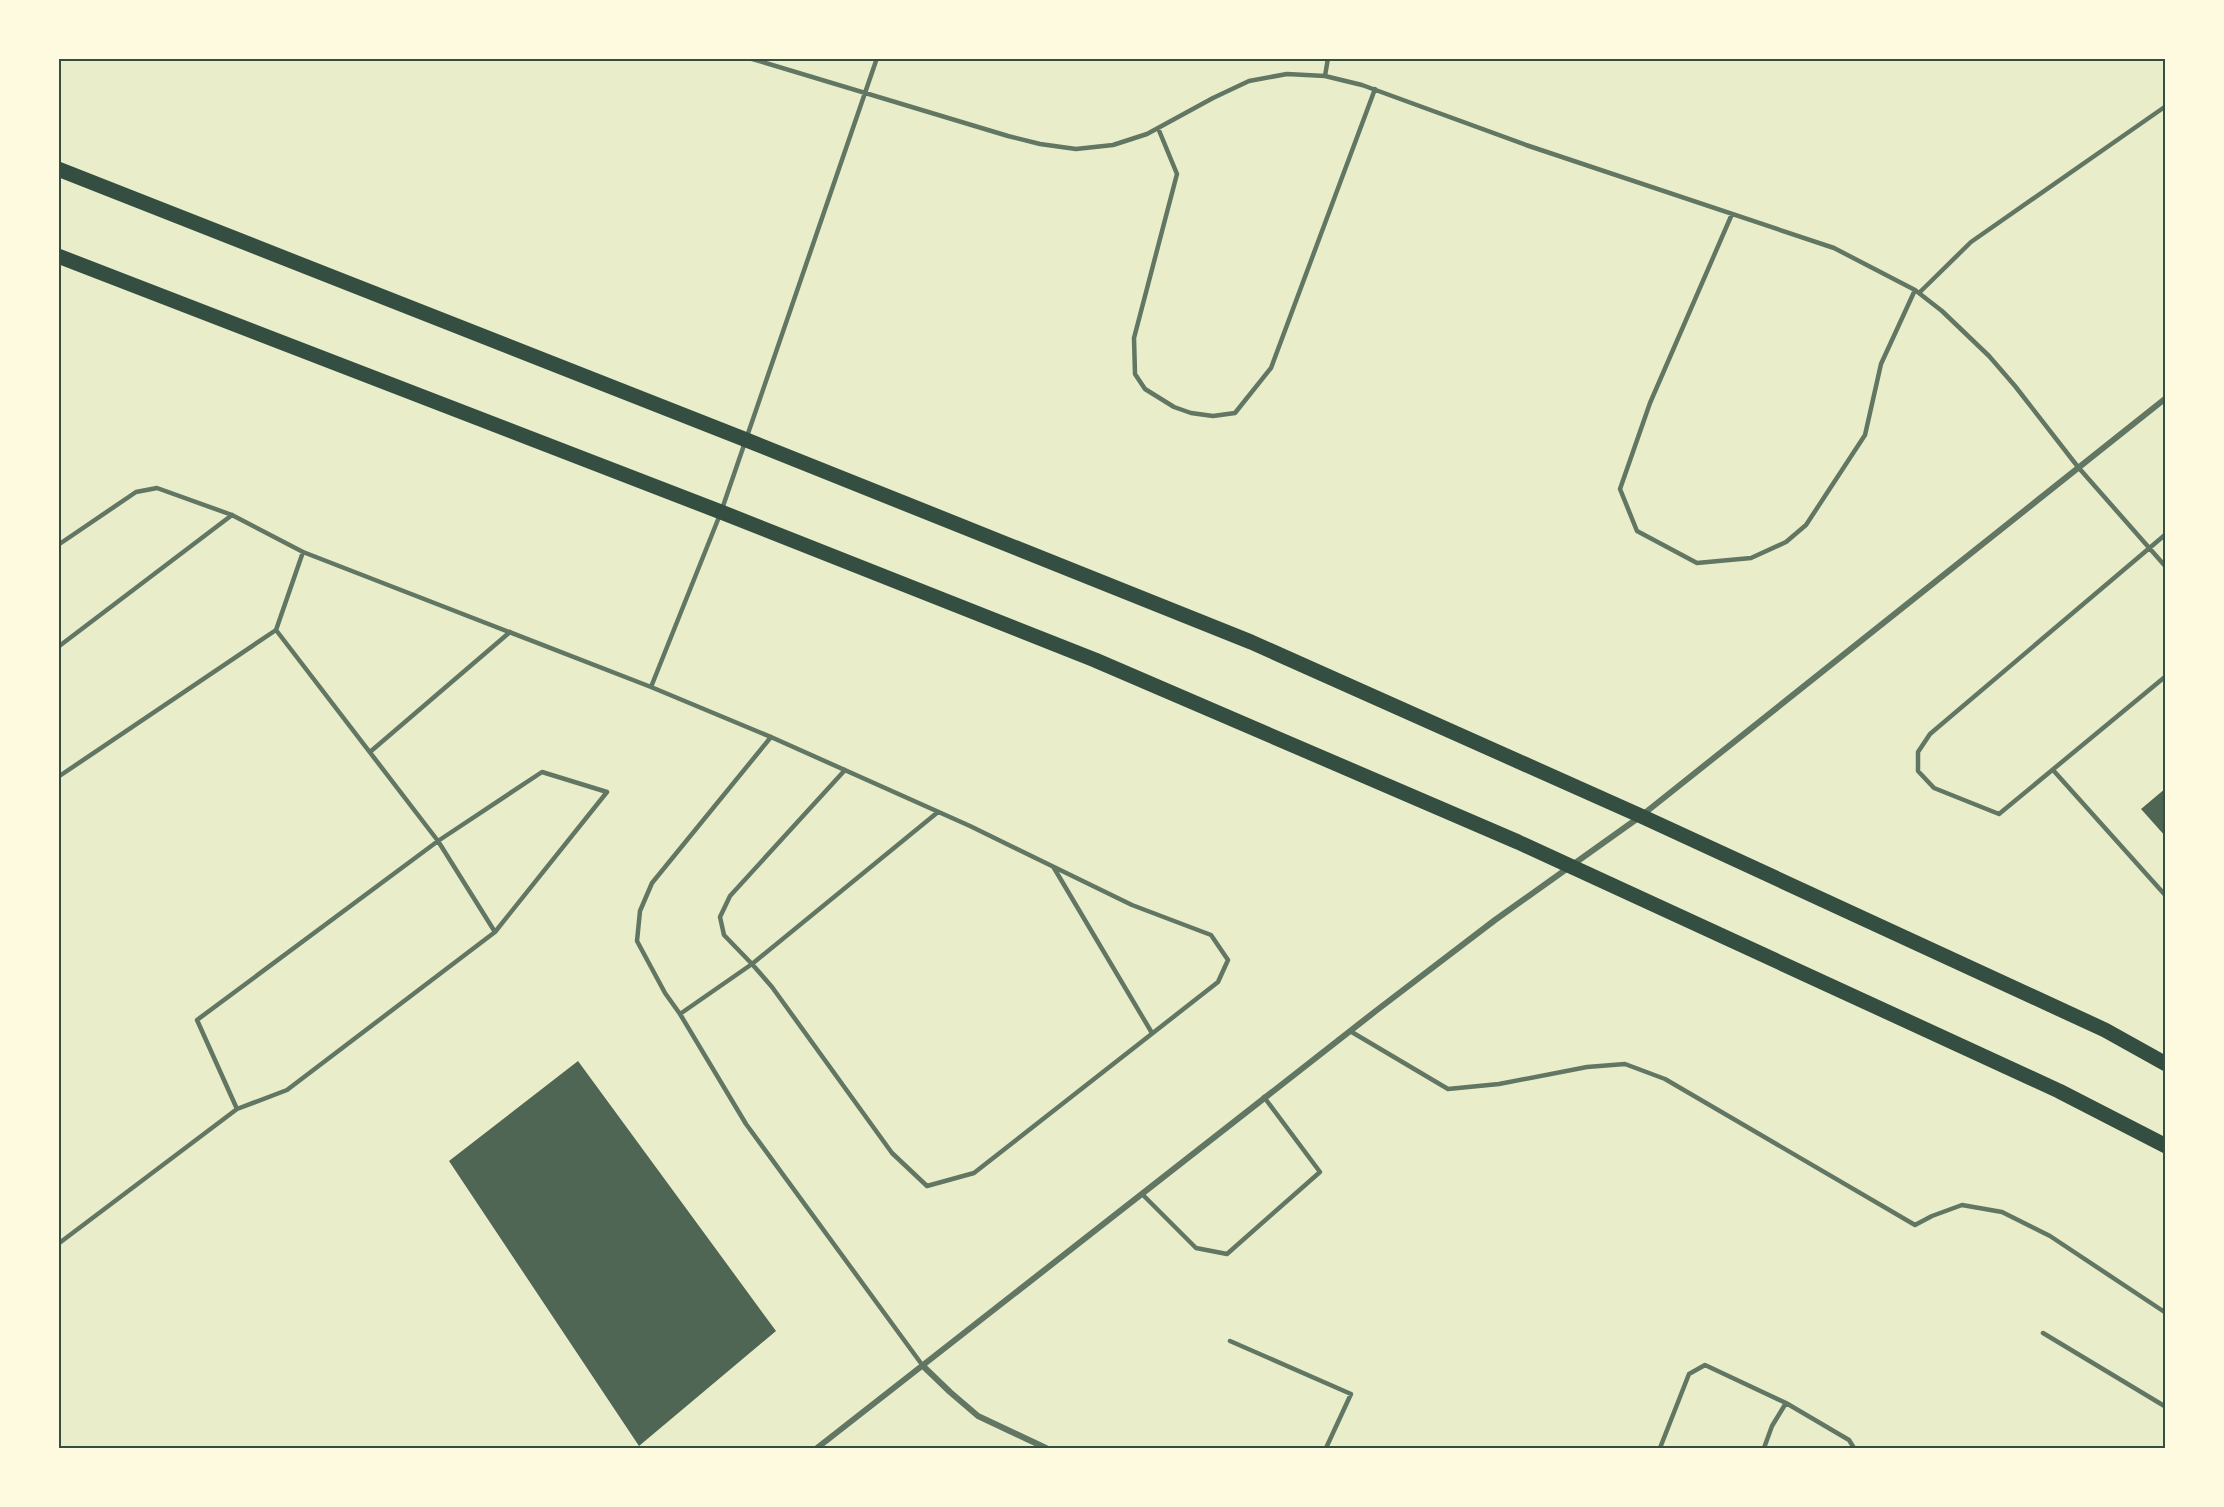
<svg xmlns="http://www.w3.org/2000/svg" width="2224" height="1507" font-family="'Fira Sans Condensed',sans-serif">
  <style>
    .building { fill: #4f6655 }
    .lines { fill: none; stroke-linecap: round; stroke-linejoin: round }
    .service { stroke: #617663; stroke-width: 4.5 }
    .minor { stroke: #617663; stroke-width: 6 }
    .primary { stroke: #344e41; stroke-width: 15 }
    .neatline { fill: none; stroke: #344e41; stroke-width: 2 }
  </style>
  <rect width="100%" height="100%" fill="#e9edc9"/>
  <path class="building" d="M 2166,788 L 2166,837 L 2141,809 Z
    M 578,1061 L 776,1331 L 639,1446 L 449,1161 Z"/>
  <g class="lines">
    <path class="service" d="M 749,58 L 1008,136 L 1040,144 L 1076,149 L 1113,145 L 1147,134 L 1213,98 L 1249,81 L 1287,74 L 1325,76 L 1362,85 L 1526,145 L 1834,248 L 1915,290 L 1942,311 L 1989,356 L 2015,386 L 2078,467 L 2166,567
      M 1325,76 L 1328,58
      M 1158,128 L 1177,174 L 1134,338 L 1135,374 L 1145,389 L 1174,407 L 1191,413 L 1213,416 L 1235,413 L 1271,368 L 1375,89
      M 1732,214 L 1650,403 L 1620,489 L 1637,531 L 1697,563 L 1751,558 L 1786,542 L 1806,525 L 1865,435 L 1881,364 L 1915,290
      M 1919,293 L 1971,242 L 2166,106
      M 2166,534 L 1930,734 L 1918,752 L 1918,771 L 1934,788 L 1999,814 L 2166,676
      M 58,545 L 136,492 L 157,488 L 232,515 L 303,552 L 651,687 L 721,512 L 877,58
      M 58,647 L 232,515
      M 651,687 L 771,737 L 970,826 L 1132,905 L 1211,935 L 1228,960 L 1218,982 L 974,1173 L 927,1186 L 892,1153 L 772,987 L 752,964 L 938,812
      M 771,737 L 652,883 L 640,911 L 637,941 L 665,993 L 680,1014 L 752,964 L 724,935 L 720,917 L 730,896 L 845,770
      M 370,752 L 510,632
      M 2053,770 L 2166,896
      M 58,777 L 276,630
      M 1054,868 L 1152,1033
      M 680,1014 L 746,1124 L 923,1366
      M 1350,1031 L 1448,1089 L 1499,1084 L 1587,1067 L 1625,1064 L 1665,1079 L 1915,1225 L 1932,1216 L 1962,1205 L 2002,1212 L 2050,1236 L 2166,1313
      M 237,1109 L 197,1020 L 438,841 L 542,772 L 607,792 L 495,932
      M 1142,1194 L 1196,1248 L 1227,1254 L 1320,1172 L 1264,1097
      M 58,1244 L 237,1109 L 287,1090 L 495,932 L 438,841 L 276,630 L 303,552
      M 2043,1333 L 2166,1407
      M 1230,1341 L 1351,1394 L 1326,1448
      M 1660,1448 L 1689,1374 L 1705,1365 L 1786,1403
      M 1764,1448 L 1772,1426 L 1786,1403 L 1849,1440 L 1854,1448"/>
    <path class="minor" d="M 923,1366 L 950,1392 L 978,1416 L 1046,1448
      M 817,1448 L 1377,1010 L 1495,920 L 1641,816 L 2166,398"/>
    <path class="primary" d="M 58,169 L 744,439 L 1251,642 L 1641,816 L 2105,1030 L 2166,1064
      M 58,256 L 721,512 L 1095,660 L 1518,842 L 2059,1091 L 2166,1146"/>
  </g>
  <rect width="2224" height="1507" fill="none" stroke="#fefae0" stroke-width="120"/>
  <rect x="60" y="60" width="2104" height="1387" class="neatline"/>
</svg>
